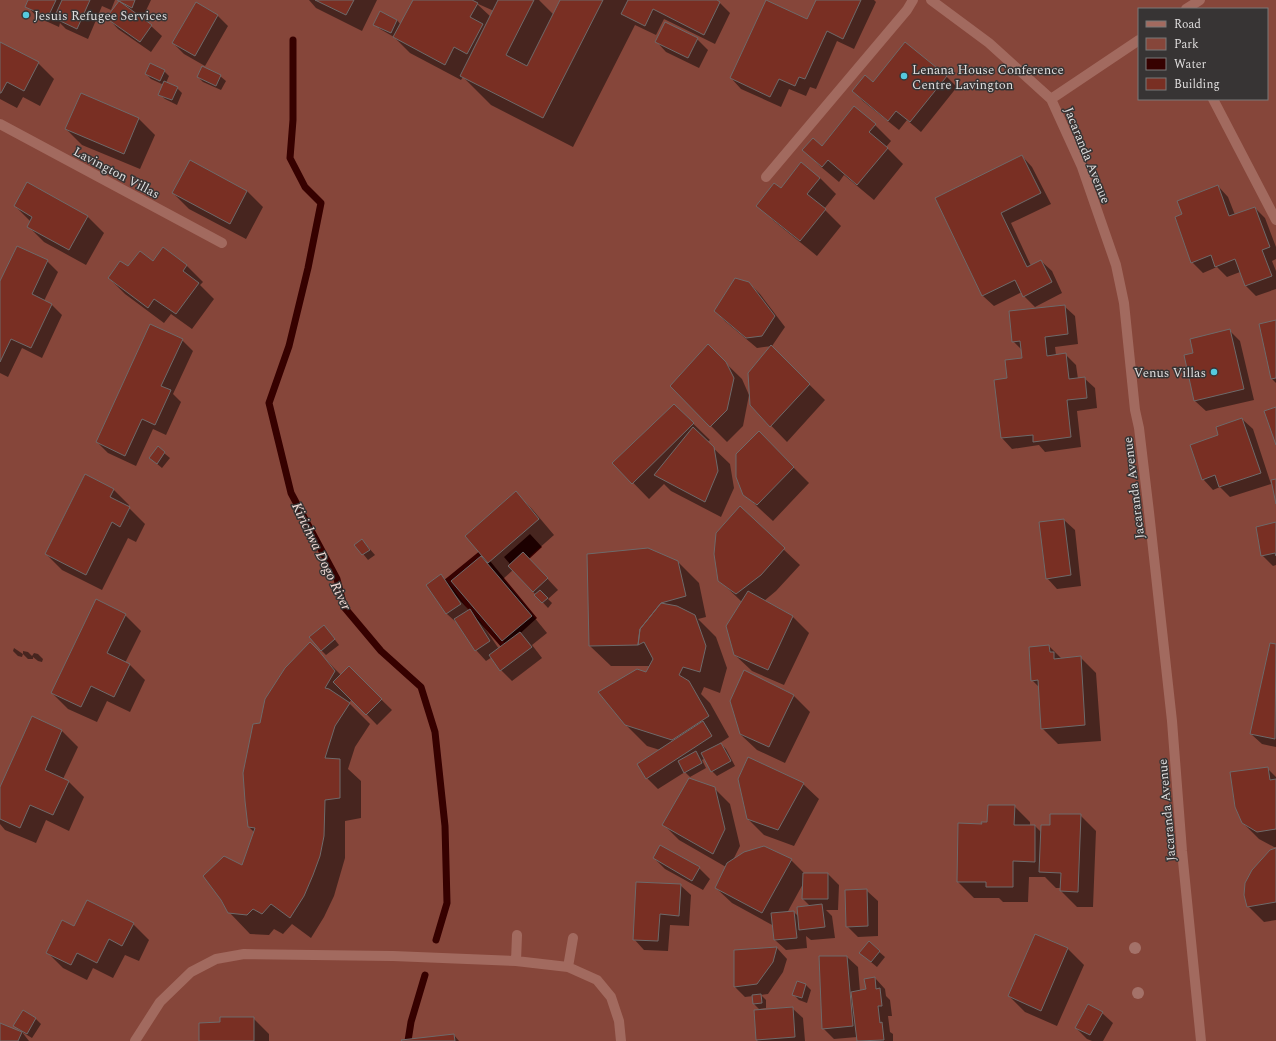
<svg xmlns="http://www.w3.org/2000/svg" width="1276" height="1041" font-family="Spectral,serif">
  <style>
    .green { fill: #86463a; fill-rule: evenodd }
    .water { fill: #360100 }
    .shadow { fill: #0007; fill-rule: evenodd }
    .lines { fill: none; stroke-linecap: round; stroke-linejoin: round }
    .stream { stroke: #360100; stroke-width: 7 }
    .building { fill: #792f23; stroke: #6e6a6a }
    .minor { stroke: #a26a5f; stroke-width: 10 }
    .tree { fill: #a47269 }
    .poi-dot { fill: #55cadf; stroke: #373434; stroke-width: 1.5 }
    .labels { text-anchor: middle; stroke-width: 3; stroke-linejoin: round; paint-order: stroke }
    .poi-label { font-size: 13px; fill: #dfdddd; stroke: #373434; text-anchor: start }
    .street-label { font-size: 13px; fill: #dfdddd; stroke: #373434 }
    .water-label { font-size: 14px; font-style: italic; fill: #f4ddd8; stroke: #373434 }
  </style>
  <rect width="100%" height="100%" fill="#373434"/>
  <path class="green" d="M 0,0 L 1276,0 L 1276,1041 L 0,1041 ZM 1139,9 L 1267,9 L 1267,99 L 1139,99 Z"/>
  <path class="water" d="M 530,534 L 542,547 L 516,571 L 504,557 Z
    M 481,550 L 537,618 L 503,649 L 443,581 Z"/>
  <path class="shadow" d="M 29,0 L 115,0 L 111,10 L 102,6 L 88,39 L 66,29 L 60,23 L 59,27 L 37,17 L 27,6 Z
    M 117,0 L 151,0 L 142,19 L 151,26 L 162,36 L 151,52 L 118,29 L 108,18 L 119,2 Z
    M 309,0 L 377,0 L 362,31 L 316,8 Z
    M 414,0 L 539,0 L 554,15 L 562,0 L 715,0 L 719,2 L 730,13 L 715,44 L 664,19 L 656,35 L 635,25 L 573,147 L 491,105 L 463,77 L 461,80 L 410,53 L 394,37 L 380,29 L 375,24 L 381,12 L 397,20 L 401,25 ZM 476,3 L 494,11 L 491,17 Z
    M 817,0 L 874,0 L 876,2 L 854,49 L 837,41 L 816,89 L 810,87 L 806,96 L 789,89 L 781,107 L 741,89 L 731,78 L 808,21 Z
    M 196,3 L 218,16 L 228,26 L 205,66 L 184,54 L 173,43 Z
    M 697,39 L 708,50 L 699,68 L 666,52 L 656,41 Z
    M 0,44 L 38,63 L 54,79 L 40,106 L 23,97 L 17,108 L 0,99 Z
    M 164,71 L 169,76 L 166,83 L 177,88 L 182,93 L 177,105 L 165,99 L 159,94 L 164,85 L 151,79 L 146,74 Z
    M 220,76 L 226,81 L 221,90 L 203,82 L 198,77 Z
    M 946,76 L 957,87 L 921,132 L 907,120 L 899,130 L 864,102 L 853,91 L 873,83 Z
    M 139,119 L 155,135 L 140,169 L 82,145 L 66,129 Z
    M 875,125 L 891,141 L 886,147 L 903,164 L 874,200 L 844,175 L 839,182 L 820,166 L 804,150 L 822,147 Z
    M 1022,156 L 1032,167 L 1051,204 L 1011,223 L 1031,266 L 1041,261 L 1052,271 L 1062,293 L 1035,307 L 1024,296 L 1022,292 L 994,306 L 983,296 L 936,198 Z
    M 820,178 L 836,194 L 824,209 L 841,226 L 817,256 L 774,221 L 758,206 L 781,189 Z
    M 1218,186 L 1228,197 L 1235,215 L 1255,208 L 1265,218 L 1276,247 L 1276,259 L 1272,261 L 1276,271 L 1276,289 L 1256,296 L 1246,286 L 1240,272 L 1227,277 L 1217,267 L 1203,273 L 1192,262 Z
    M 247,191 L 263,207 L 246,239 L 189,209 L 173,193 Z
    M 15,206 L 88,217 L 104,233 L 86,265 L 44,242 L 28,226 L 31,222 Z
    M 163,248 L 187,266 L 203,282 L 200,285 L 214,299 L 192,329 L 171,314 L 164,323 L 125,294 L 109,278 L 128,268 L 153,262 Z
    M 47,261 L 58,272 L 44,301 L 52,305 L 62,315 L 42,358 L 22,348 L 8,377 L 0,373 L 0,283 Z
    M 749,283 L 760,294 L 785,327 L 772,346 L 757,348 L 726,322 L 715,311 Z
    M 1064,306 L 1075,316 L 1078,344 L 1055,347 L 1056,355 L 1065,354 L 1076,365 L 1078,379 L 1084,378 L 1095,388 L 1097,408 L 1077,411 L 1081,447 L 1045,452 L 1039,445 L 1012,449 L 1002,438 L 995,381 L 1008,379 L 1023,359 L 1022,350 L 1013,341 Z
    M 1276,321 L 1276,383 L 1272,379 Z
    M 1229,330 L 1240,341 L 1254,400 L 1206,411 L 1195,401 L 1194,353 Z
    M 182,340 L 193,351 L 173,394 L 181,402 L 166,435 L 153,429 L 136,466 L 108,453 L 97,442 Z
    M 708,346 L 742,379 L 749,395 L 743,426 L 727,442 L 671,386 Z
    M 771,347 L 825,400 L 787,442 L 751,405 Z
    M 674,405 L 710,440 L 707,442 L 730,464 L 734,488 L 721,517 L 671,491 L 664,484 L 649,499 L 614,463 Z
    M 1242,419 L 1253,429 L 1271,484 L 1230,497 L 1220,487 L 1213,490 L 1203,479 Z
    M 759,433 L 809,483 L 773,521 L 761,510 L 744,494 Z
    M 164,453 L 170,458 L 162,468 L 150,458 Z
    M 113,489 L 129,505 L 128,507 L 145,524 L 136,542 L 128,538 L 102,590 L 62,570 L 46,554 Z
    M 516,493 L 532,509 L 554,535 L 528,558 L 558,590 L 548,599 L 552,603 L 548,608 L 513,570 L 503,579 L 547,633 L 532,645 L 542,658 L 512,681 L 501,670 L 492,657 L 486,661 L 476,650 L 458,624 L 447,614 L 427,585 L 441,575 L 451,586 L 469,611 L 470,611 L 480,621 L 499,649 L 506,644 L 453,581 L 483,555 Z
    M 740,508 L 800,565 L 776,591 L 764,601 L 793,617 L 809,633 L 784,685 L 752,671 L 735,655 L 742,602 L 719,580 Z
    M 1064,520 L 1075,530 L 1081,586 L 1057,589 L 1047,578 Z
    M 1276,523 L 1276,565 L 1273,566 L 1262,555 Z
    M 362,540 L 375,555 L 368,560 L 356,545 Z
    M 678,562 L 699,583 L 706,617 L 698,619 L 716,637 L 727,668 L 720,693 L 704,687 L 701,694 L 710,703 L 729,737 L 720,743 L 726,749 L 735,766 L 717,776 L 712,771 L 705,758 L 702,760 L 706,768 L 690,777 L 685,772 L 658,789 L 647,778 L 638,764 L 660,750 L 647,746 L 626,725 L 650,666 L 611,666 L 590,646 Z
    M 125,615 L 141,631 L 125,663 L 129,664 L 145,680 L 130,712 L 107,701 L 97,722 L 68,709 L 52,693 Z
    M 329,632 L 339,645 L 326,655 L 321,650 Z
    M 310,644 L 341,675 L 349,668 L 392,710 L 377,725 L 352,699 L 349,703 L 370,724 L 355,747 L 348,769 L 361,781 L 361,818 L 345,821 L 345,858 L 334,896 L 324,917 L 311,938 L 292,924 L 283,934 L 274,929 L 269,935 L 250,934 L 229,912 L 255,833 L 249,827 L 261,724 Z
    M 1270,644 L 1276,645 L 1276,747 L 1262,744 L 1251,734 Z
    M 1049,646 L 1062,659 L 1080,657 L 1096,673 L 1101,741 L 1058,744 L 1042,728 L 1039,687 L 1032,680 Z
    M 14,648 L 23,654 L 23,651 L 28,652 L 32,656 L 34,653 L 38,654 L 43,659 L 42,662 L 38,661 L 33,657 L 33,659 L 28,659 L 23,654 L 22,657 L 18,656 L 13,651 Z
    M 745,671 L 794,696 L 810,712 L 785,763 L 757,750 L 740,734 Z
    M 62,731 L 78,747 L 63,779 L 68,781 L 84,797 L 69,831 L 46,820 L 36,843 L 5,830 L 0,824 L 0,790 Z
    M 1267,768 L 1276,777 L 1276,847 L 1274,847 L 1259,839 L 1243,823 Z
    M 803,784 L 819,799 L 794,846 L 764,835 L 748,819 Z
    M 714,788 L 730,804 L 740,846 L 733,860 L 791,860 L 805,874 L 828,874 L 839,885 L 838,910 L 826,910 L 832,916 L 835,938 L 811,940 L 806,936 L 807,948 L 786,950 L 775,940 L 774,926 L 732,903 L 716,888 L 726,867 L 679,840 L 663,824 ZM 804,882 L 803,899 L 811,907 L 799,917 L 794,912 L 787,913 Z
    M 1014,806 L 1030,822 L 1030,826 L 1035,826 L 1042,833 L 1080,815 L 1096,831 L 1093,907 L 1077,907 L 1061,891 L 1062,888 L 1056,888 L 1045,877 L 1029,877 L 1028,902 L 1003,902 L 999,898 L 974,898 L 958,882 L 983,825 L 988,823 Z
    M 1276,849 L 1276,920 L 1264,922 L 1248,906 Z
    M 654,858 L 699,868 L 710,879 L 703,890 L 665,869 Z
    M 680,885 L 691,895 L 689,926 L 670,925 L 668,951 L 644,950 L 634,939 Z
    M 867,891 L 878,901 L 878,936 L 858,937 L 847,926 Z
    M 133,924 L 149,940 L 139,961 L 125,955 L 113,978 L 93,968 L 87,980 L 63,968 L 47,952 L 75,927 Z
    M 1036,935 L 1068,949 L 1084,965 L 1057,1026 L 1025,1012 L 1009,996 Z
    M 869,943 L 885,957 L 877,967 L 866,958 Z
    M 777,948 L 787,959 L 783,972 L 768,994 L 761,995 L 766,1000 L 766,1008 L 759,1009 L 754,1004 L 753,996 L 745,997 L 735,987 L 735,951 Z
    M 847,957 L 858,967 L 860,991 L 867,990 L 875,978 L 885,989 L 886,996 L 890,1000 L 892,1016 L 888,1016 L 890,1032 L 893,1034 L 893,1041 L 858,1041 L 857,1037 L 834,1039 L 823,1028 Z
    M 797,982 L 806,985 L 811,990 L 807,1003 L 799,1000 L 794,995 Z
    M 792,1008 L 803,1018 L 805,1041 L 758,1041 L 757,1040 L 755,1011 Z
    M 23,1011 L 36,1019 L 41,1024 L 32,1038 L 22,1032 L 29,1041 L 0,1041 L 0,1024 L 21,1032 L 15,1026 Z
    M 1102,1013 L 1113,1023 L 1103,1041 L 1092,1041 L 1087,1039 L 1076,1028 Z
    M 253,1018 L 269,1034 L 269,1041 L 200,1041 L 221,1023 Z
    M 454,1035 L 459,1041 L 403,1041 Z"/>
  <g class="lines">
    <path class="stream" d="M 293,40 L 293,120 L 290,158 L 305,187 L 321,203 L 308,268 L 289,346 L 269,403 L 291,493 L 337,579 L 344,607 L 381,651 L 421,687 L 435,732 L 445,826 L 447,903 L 436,940
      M 408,1041 L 411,1022 L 425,975"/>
  </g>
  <path class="building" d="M 28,0 L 56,0 L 48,17 L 25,7 Z
    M 62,0 L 90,0 L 77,29 L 54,18 Z
    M 117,0 L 135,0 L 132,8 Z
    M 315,0 L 354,0 L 346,15 Z
    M 413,0 L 472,0 L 478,3 L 470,17 L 483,24 L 467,54 L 454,47 L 445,65 L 393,37 Z
    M 498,0 L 534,0 L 506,55 L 527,66 L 560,0 L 603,0 L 543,118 L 460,76 Z
    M 628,0 L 717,0 L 720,2 L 704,35 L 653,9 L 645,26 L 621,14 Z
    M 766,0 L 807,19 L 816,0 L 861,0 L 843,39 L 827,31 L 805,79 L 799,77 L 795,86 L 779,79 L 770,97 L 730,78 Z
    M 119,1 L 152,25 L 140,42 L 106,18 Z
    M 196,2 L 218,15 L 195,56 L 172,43 Z
    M 380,11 L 397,20 L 391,33 L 373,25 Z
    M 665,22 L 698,38 L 688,58 L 655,42 Z
    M 0,42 L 39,62 L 24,91 L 7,82 L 1,93 L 0,93 Z
    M 905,42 L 947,76 L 910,122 L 896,111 L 888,121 L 852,91 L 865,75 L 873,82 Z
    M 150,63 L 165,70 L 160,81 L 145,74 Z
    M 202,66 L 221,75 L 216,86 L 197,77 Z
    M 164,81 L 178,87 L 172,100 L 158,95 Z
    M 81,93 L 139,118 L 124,154 L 65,129 Z
    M 854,106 L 876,124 L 869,132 L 888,148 L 857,185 L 828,160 L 822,167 L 802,150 L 813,138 L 822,146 Z
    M 1022,155 L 1041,193 L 1001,213 L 1027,267 L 1041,260 L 1052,282 L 1023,297 L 1015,280 L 982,296 L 935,198 Z
    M 190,160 L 247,191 L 230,224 L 172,193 Z
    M 801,162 L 820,178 L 807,194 L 826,209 L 800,241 L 756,206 L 774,183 L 781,188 Z
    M 27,182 L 88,216 L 69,250 L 27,227 L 32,217 L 14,206 Z
    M 1218,185 L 1229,216 L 1255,207 L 1270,247 L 1262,250 L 1272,276 L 1245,286 L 1235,259 L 1215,267 L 1211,255 L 1191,263 L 1175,217 L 1182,214 L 1177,201 Z
    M 17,246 L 48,260 L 32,294 L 52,304 L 31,348 L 11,339 L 0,362 L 0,281 Z
    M 163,247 L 187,265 L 183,271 L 199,283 L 176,314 L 154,299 L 148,308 L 108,278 L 120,261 L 128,266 L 140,251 L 153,261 Z
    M 735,278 L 749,282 L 775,316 L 762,336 L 746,338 L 714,311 Z
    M 1065,305 L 1068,334 L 1045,337 L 1047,356 L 1066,353 L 1069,379 L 1085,377 L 1087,398 L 1067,400 L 1071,437 L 1033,442 L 1033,435 L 1001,438 L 994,380 L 1007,378 L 1005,360 L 1022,358 L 1020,341 L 1012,342 L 1009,311 Z
    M 1276,320 L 1276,378 L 1271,379 L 1259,324 Z
    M 150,324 L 183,339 L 161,386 L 171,390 L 155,425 L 142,419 L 125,456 L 96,442 Z
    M 1230,329 L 1244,389 L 1194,401 L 1184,355 L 1193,353 L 1190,339 Z
    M 708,344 L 726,362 L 734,378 L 727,410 L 710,427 L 670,386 Z
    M 771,345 L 810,384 L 770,427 L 750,405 L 748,373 Z
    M 674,404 L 694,423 L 632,484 L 612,463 Z
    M 1276,407 L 1276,445 L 1264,411 Z
    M 1242,418 L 1261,473 L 1219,487 L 1215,475 L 1202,480 L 1190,445 L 1218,435 L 1216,427 Z
    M 693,427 L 714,447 L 718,471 L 705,502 L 654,475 Z
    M 759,431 L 794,467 L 757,505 L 743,495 L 736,477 L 736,454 Z
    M 158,446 L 165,452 L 157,464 L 149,458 Z
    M 85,474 L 114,489 L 110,497 L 130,507 L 120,527 L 112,522 L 86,575 L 45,554 Z
    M 1276,479 L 1276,504 L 1271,480 Z
    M 516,491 L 539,519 L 488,563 L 465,536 Z
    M 740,506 L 785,548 L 761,575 L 736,594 L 718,581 L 714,554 L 716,533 Z
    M 1064,519 L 1071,575 L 1046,579 L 1039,522 Z
    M 1276,522 L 1276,556 L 1275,553 L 1261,556 L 1256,527 Z
    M 362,539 L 370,550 L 362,555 L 354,545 Z
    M 648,548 L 678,561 L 686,596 L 661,603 L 640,629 L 638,645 L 589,646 L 587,554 Z
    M 523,552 L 548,578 L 533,592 L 508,566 Z
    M 481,556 L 532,616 L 502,641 L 451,581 Z
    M 441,574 L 461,604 L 446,614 L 426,585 Z
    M 540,590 L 548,598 L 542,603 L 534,595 Z
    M 748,591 L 793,616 L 768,670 L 734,655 L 726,626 Z
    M 96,599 L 126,614 L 107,653 L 130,664 L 114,697 L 91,686 L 81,707 L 51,693 Z
    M 661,603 L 677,606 L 695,615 L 706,646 L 700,672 L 683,667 L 679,675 L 689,681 L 709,716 L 672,740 L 625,725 L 598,692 L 637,669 L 646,672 L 653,659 L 644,642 L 638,645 L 640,629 Z
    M 470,609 L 490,641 L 475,651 L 454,619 Z
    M 324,625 L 335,639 L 321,651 L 309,637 Z
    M 520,632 L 532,647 L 500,671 L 489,655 Z
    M 310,642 L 319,651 L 335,671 L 325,688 L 329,689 L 350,703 L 335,726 L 325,758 L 340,759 L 340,798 L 325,800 L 324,836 L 320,856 L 313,875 L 304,896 L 290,918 L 271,904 L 262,914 L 253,909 L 247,915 L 228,913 L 221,900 L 203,876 L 224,856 L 242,865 L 255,828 L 248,827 L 245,801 L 243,773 L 253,724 L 260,723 L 265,699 L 285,668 Z
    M 1270,643 L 1276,644 L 1275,739 L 1250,734 Z
    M 1049,645 L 1050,652 L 1054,652 L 1054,659 L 1081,656 L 1085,725 L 1041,729 L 1038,680 L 1031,681 L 1029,647 Z
    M 349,666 L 382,699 L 366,715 L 333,682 Z
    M 744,670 L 794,695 L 769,747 L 740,734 L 730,701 Z
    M 32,716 L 62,730 L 45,770 L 69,781 L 53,815 L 30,805 L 20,828 L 0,819 L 0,787 Z
    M 703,721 L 712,736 L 646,779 L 637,764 Z
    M 721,743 L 731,761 L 711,772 L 701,753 Z
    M 696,751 L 702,763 L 684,773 L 678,761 Z
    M 748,757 L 804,783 L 778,830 L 747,819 L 738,779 Z
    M 1268,767 L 1270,780 L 1276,779 L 1276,829 L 1257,832 L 1242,823 L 1235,807 L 1230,772 Z
    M 689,778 L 715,787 L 725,829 L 713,854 L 662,825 Z
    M 988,805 L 1015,805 L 1014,825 L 1035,825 L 1035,862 L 1013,861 L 1013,887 L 986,887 L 986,882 L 957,882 L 958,823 L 982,824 L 981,822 L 987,822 Z
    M 1050,814 L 1081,814 L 1078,892 L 1060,891 L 1061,873 L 1039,872 L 1041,825 L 1050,825 Z
    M 660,845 L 700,867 L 692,881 L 653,858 Z
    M 764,846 L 792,859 L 762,913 L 715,888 L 727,863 L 744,852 Z
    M 1276,848 L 1276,902 L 1247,907 L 1244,895 L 1245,883 L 1252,870 L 1270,850 Z
    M 803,873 L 828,873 L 828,899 L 802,899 Z
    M 636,882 L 681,884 L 679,916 L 660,914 L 658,941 L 633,940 Z
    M 867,889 L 868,926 L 846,927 L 845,890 Z
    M 87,900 L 134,923 L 122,946 L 109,939 L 97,963 L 77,953 L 71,965 L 46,953 L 62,920 L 74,926 Z
    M 822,904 L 825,927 L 799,930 L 797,907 Z
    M 794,911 L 797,938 L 774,940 L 771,913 Z
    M 1035,934 L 1068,948 L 1041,1011 L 1008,996 Z
    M 869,941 L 880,951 L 871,962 L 859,953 Z
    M 777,947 L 773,962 L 757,984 L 734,987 L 734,950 Z
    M 819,956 L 847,956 L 853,1026 L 822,1029 Z
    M 875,977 L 876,989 L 880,988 L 882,1006 L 878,1006 L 880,1023 L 882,1022 L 884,1040 L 857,1041 L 851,992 L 866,989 L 864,979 Z
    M 797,981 L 806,984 L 802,998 L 792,995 Z
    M 761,994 L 762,1003 L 753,1004 L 752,995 Z
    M 1088,1004 L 1103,1012 L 1090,1035 L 1075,1028 Z
    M 793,1007 L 795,1037 L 756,1040 L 754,1010 Z
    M 23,1010 L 36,1018 L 27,1034 L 13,1026 Z
    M 220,1017 L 254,1017 L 254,1041 L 199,1041 L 199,1023 L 220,1022 Z
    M 0,1023 L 22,1032 L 18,1041 L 0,1041 Z
    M 454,1034 L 455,1041 L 402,1041 L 401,1040 Z"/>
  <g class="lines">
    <path class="minor" d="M 931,0 L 989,43 L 1051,99 L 1082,167 L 1116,265 L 1124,303 L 1135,410 L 1139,428 L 1149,512 L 1172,721 L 1182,851 L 1201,1041
      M 1186,9 L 1200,0
      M 1051,99 L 1139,40
      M 1213,99 L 1276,220
      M 0,124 L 222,243
      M 766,177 L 907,10 L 913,0
      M 516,961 L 517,935
      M 568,967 L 573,938
      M 135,1041 L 160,1002 L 191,972 L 216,959 L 244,954 L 393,956 L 516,961 L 568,967 L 597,980 L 611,997 L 619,1021 L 621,1041"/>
  </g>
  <g class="tree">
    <circle cx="1135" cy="948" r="6"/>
    <circle cx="1138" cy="993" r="6"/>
  </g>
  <g class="poi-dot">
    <circle cx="26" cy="15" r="4"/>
    <circle cx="904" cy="76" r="4"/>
    <circle cx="1214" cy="372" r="4"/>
  </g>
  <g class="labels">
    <g class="poi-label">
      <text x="34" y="20">Jesuis Refugee Services</text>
      <text x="912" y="74">Lenana House Conference<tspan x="912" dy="15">Centre Lavington</tspan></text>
      <text x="1206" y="377" text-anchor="end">Venus Villas</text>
    </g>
    <g class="street-label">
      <text transform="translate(1088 155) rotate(68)" y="5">Jacaranda Avenue</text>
      <text transform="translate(117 172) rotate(28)" y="5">Lavington Villas</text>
      <text transform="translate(1133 488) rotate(-97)" y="5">Jacaranda Avenue</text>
      <text transform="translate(1166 810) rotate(-95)" y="5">Jacaranda Avenue</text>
    </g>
    <g class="water-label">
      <text transform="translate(322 556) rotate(64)" y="5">Kirichwa Dogo River</text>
    </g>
  </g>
  <rect x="1138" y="8" width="130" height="92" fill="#373434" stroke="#7a7878"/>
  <rect x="1146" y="21" width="20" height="6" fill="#a26a5f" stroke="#7a7878"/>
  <text x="1174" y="28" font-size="12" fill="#dfdddd">Road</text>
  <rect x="1146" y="38" width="20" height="12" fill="#86463a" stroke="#7a7878"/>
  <text x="1174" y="48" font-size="12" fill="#dfdddd">Park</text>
  <rect x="1146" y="58" width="20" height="12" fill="#360100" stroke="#7a7878"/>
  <text x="1174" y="68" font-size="12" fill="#dfdddd">Water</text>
  <rect x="1146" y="78" width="20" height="12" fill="#792f23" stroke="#7a7878"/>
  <text x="1174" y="88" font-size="12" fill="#dfdddd">Building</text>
</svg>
